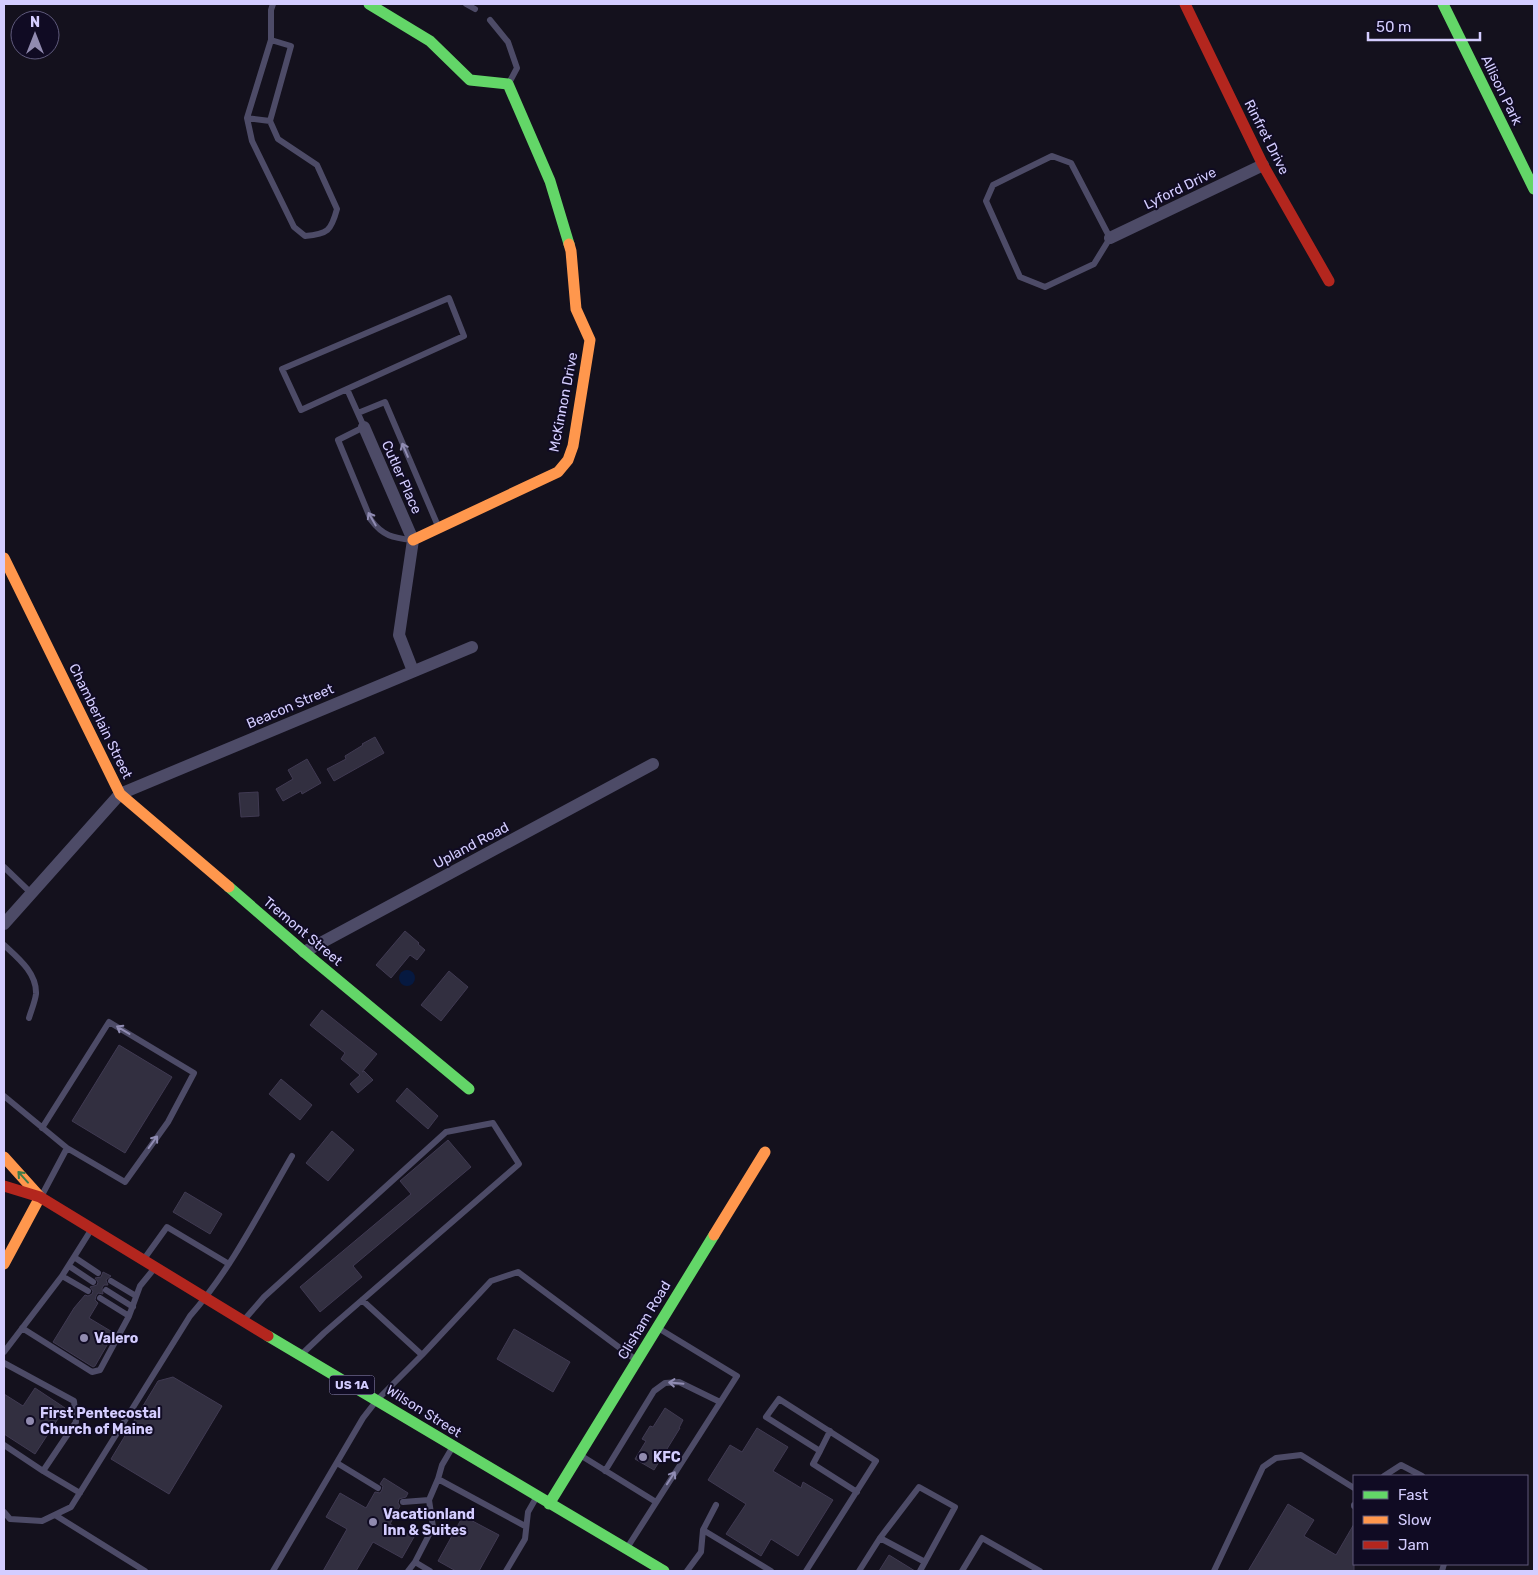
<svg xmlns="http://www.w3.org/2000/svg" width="1538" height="1575" font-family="Rubik,sans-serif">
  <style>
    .water { fill: #061940 }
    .building { fill: #322f40; stroke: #403a52 }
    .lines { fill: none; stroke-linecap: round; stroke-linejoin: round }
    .lane { stroke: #4d4b67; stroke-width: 6 }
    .street { stroke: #4d4b67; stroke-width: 12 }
    .fast { stroke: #63d668; stroke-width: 11 }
    .slow { stroke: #ff974d; stroke-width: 11 }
    .jam { stroke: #b3261e; stroke-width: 11 }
    .oneway { stroke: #908cb3 }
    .oneway2 { stroke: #3e7b49 }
    .poi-dot { fill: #918bb0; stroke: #100b23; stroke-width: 2 }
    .labels { text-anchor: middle; stroke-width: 4; stroke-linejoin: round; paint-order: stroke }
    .shield { fill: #100b23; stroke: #9993bd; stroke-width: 1 }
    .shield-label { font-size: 12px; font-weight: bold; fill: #d4cdff }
    .street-label { font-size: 14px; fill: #d4cdff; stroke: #100b23 }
    .poi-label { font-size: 14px; font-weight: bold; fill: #d4cdff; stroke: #100b23; text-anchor: start }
  </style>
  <rect width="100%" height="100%" fill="#14111d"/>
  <path class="water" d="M399 978a8 8 0 1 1 16 0a8 8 0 1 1-16 0Z"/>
  <path class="building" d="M 375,737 L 384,753 L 334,781 L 327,769 L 346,759 L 345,756 L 363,745 L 362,744 Z
    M 307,759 L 321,783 L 302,794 L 301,791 L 283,801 L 276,789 L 293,779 L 288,770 Z
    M 258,792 L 259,816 L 241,817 L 239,793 Z
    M 405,931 L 419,943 L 418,944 L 425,950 L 417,960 L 410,955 L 391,978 L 376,965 Z
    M 449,971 L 468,987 L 441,1021 L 421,1005 Z
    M 322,1010 L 377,1054 L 362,1072 L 364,1071 L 373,1080 L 358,1093 L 350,1084 L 360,1075 L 341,1059 L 345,1053 L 310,1025 Z
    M 119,1045 L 172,1077 L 125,1153 L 72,1121 Z
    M 281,1079 L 312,1105 L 300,1120 L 269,1094 Z
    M 407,1088 L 438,1116 L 428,1129 L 396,1101 Z
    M 332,1131 L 354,1150 L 328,1181 L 306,1163 Z
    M 448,1140 L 471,1167 L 353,1266 L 362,1277 L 320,1312 L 300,1287 L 411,1194 L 400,1181 Z
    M 185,1192 L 222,1214 L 210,1234 L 173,1212 Z
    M 103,1272 L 111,1276 L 106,1280 L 108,1285 L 104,1285 L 102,1288 L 103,1294 L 98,1293 L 96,1296 L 95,1300 L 98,1303 L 89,1318 L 114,1333 L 95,1366 L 93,1367 L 53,1342 L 74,1308 L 85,1295 L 88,1296 L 92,1294 L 93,1291 L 90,1287 L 97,1285 L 98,1282 L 95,1278 L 101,1277 Z
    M 514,1329 L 570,1362 L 553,1392 L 497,1359 Z
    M 173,1377 L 222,1406 L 169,1494 L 111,1459 L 158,1381 Z
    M 35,1388 L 65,1408 L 35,1454 L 4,1434 L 4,1394 L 23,1406 Z
    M 665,1408 L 683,1420 L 679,1428 L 680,1428 L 654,1470 L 635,1459 L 646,1441 L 642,1439 L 650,1426 L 653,1427 Z
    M 757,1428 L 788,1447 L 773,1471 L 801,1488 L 803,1482 L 833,1500 L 798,1556 L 771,1539 L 761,1556 L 726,1534 L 746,1504 L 708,1480 L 730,1445 L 742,1452 Z
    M 384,1478 L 408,1493 L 406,1497 L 399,1499 L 398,1503 L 400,1506 L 390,1524 L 414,1537 L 402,1558 L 373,1542 L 356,1571 L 323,1571 L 347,1529 L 326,1517 L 340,1493 L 366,1508 L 375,1492 L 380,1493 L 382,1490 L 383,1486 L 380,1484 Z
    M 1288,1504 L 1314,1520 L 1304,1536 L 1336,1555 L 1354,1524 L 1354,1571 L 1248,1571 Z
    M 463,1516 L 499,1535 L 479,1571 L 456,1571 L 438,1561 Z
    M 889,1555 L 915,1571 L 879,1571 Z"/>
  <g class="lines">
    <path class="lane" d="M 466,4 L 475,9
      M 490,20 L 508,42 L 517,68 L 509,83
      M 271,40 L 291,46 L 270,121 L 278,139 L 317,165 L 337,209 C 331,231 328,234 305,236 L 294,227 L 252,141 L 247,118 L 271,40 L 271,10 L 273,4
      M 247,118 L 270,121
      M 1052,156 L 1071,163 L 1110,238 L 1094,264 L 1045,287 L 1020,277 L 986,201 L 993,185 Z
      M 347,389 L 464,336 L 449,298 L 282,369 L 301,410 L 347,389 L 364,427 L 338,440 L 371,520 C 383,536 393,538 412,540
      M 358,413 L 385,402 L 438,526
      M 4,867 L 31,893
      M 4,945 C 18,958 37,973 36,994 C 35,1002 31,1011 29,1018
      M 4,1096 L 67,1148 L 42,1195
      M 42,1128 L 109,1022 L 194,1073 L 168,1122 L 125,1182 L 67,1148
      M 74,1257 L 98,1273
      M 144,1259 L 167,1227 L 229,1264
      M 69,1266 L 93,1282
      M 62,1276 L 88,1291
      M 111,1281 L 136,1296
      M 106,1290 L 133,1307
      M 100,1298 L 129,1316
      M 244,1320 L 264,1297 L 446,1132 L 493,1123 L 519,1164 L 324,1333 L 303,1353
      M 22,1328 L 92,1372 L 100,1370 L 129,1316 L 140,1286 L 153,1270
      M 4,1352 L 62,1276 L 91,1230
      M 422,1355 L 491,1281 L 518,1272 L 636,1360
      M 4,1363 L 74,1401 L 76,1422 L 43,1471 L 80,1493
      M 4,1445 L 43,1471
      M 820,1451 L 830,1431
      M 580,1455 L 656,1502
      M 337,1463 L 378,1488
      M 605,1471 L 654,1391 L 665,1383 L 679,1382 L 720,1402
      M 1384,1476 L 1401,1465 L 1422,1476
      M 438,1479 L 442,1465 L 452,1448
      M 403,1502 L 429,1500
      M 1354,1505 L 1354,1506
      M 4,1512 L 10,1519 L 42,1521 L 71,1507 L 190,1316 C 232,1268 260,1211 292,1156
      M 55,1515 L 145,1571
      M 703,1530 L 771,1571
      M 880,1538 L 925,1562
      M 627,1548 L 737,1376 L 658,1328
      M 415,1562 L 430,1571
      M 273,1571 L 363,1418 L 377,1400 L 422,1355 L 362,1300
      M 408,1571 L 415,1562 L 433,1527 L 429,1500 L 438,1479 L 525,1526
      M 506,1571 L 525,1539 L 528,1512 L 536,1498
      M 687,1571 L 701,1552 L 703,1530 L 716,1505
      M 806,1571 L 876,1461 L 779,1399 L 766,1417 L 820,1451 L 813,1464 L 857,1492
      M 859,1571 L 880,1538 L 919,1487 L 955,1507 L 920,1571
      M 962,1571 L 982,1538 L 1040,1571
      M 1214,1571 L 1263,1467 L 1276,1458 L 1301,1455 L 1354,1488
      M 1442,1571 L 1444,1564"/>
    <path class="street" d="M 1110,238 L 1263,165
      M 364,427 L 413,540 L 399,635 L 413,671
      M 4,924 L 120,794 L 472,647
      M 304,952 L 653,764"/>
    <path class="fast" d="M 369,4 L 430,41 L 470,80 L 508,84 L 550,181 L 569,244
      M 1443,4 L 1534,189
      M 229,887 L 304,952 L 469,1089
      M 268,1336 L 664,1571
      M 549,1504 L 714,1235"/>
    <path class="slow" d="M 413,540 L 558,472 L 568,460 L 573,446 L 590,340 L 576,309 L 571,251 L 569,244
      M 4,558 L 120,794 L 229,887
      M 4,1157 L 40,1197
      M 714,1235 L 765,1152
      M 4,1264 L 40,1197"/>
    <path class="jam" d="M 1185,4 L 1263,165 L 1329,281
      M 4,1186 L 40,1197 L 268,1336"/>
  </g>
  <defs><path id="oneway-shaft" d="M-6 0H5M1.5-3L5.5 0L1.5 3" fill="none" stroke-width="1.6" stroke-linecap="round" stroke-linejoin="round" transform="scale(1.25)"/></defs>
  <g class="oneway">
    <use href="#oneway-shaft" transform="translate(405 450) rotate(-113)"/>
    <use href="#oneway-shaft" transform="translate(372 519) rotate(-120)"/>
    <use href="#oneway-shaft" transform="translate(123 1030) rotate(-149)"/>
    <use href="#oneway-shaft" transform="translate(153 1142) rotate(-54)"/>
    <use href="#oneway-shaft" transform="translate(676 1383) rotate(-175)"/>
    <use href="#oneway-shaft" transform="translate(671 1478) rotate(-57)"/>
  </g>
  <use class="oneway2" href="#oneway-shaft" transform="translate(23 1177) rotate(-132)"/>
  <g class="poi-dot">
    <circle cx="84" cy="1338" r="5"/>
    <circle cx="30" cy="1421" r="5"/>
    <circle cx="643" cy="1457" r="5"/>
    <circle cx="373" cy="1522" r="5"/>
  </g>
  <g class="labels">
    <rect class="shield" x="329.5" y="1375.5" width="45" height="19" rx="4"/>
    <g class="shield-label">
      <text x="352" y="1389">US 1A</text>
    </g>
    <g class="street-label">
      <text transform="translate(1502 90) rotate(64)" y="5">Allison Park</text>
      <text transform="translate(1267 137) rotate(63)" y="5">Rinfret Drive</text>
      <text transform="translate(1180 188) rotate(-26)" y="5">Lyford Drive</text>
      <text transform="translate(563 402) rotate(-79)" y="5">McKinnon Drive</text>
      <text transform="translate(402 477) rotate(66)" y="5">Cutler Place</text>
      <text transform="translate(290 706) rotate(-23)" y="5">Beacon Street</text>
      <text transform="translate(101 721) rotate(64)" y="5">Chamberlain Street</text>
      <text transform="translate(471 845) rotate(-28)" y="5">Upland Road</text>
      <text transform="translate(303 931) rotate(40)" y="5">Tremont Street</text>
      <text transform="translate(644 1320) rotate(-59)" y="5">Clisham Road</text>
      <text transform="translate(424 1411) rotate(32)" y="5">Wilson Street</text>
    </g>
    <g class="poi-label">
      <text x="94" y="1343">Valero</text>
      <text x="40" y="1418">First Pentecostal<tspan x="40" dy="16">Church of Maine</tspan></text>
      <text x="653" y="1462">KFC</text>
      <text x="383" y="1519">Vacationland<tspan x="383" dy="16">Inn &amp; Suites</tspan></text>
    </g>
  </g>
  <rect width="1538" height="1575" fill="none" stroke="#d4cdff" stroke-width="10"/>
  <rect x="1353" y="1475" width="175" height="90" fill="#100b23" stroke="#5e597b"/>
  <rect x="1363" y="1491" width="25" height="8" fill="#63d668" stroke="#5e597b"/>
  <text x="1398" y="1500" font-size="15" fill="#d4cdff">Fast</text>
  <rect x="1363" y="1516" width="25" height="8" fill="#ff974d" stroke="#5e597b"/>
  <text x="1398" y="1525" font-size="15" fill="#d4cdff">Slow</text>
  <rect x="1363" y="1541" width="25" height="8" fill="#b3261e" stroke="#5e597b"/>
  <text x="1398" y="1550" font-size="15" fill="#d4cdff">Jam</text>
  <g transform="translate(35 35)"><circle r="24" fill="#100b23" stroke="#5e597b"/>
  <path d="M0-4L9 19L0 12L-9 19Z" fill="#918bb0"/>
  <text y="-8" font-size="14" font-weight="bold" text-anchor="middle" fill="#d4cdff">N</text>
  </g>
  <path d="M1368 32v8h112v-8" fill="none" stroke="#d4cdff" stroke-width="2.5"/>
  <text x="1376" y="32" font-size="15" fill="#d4cdff" stroke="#100b23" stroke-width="4" paint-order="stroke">50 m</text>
</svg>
